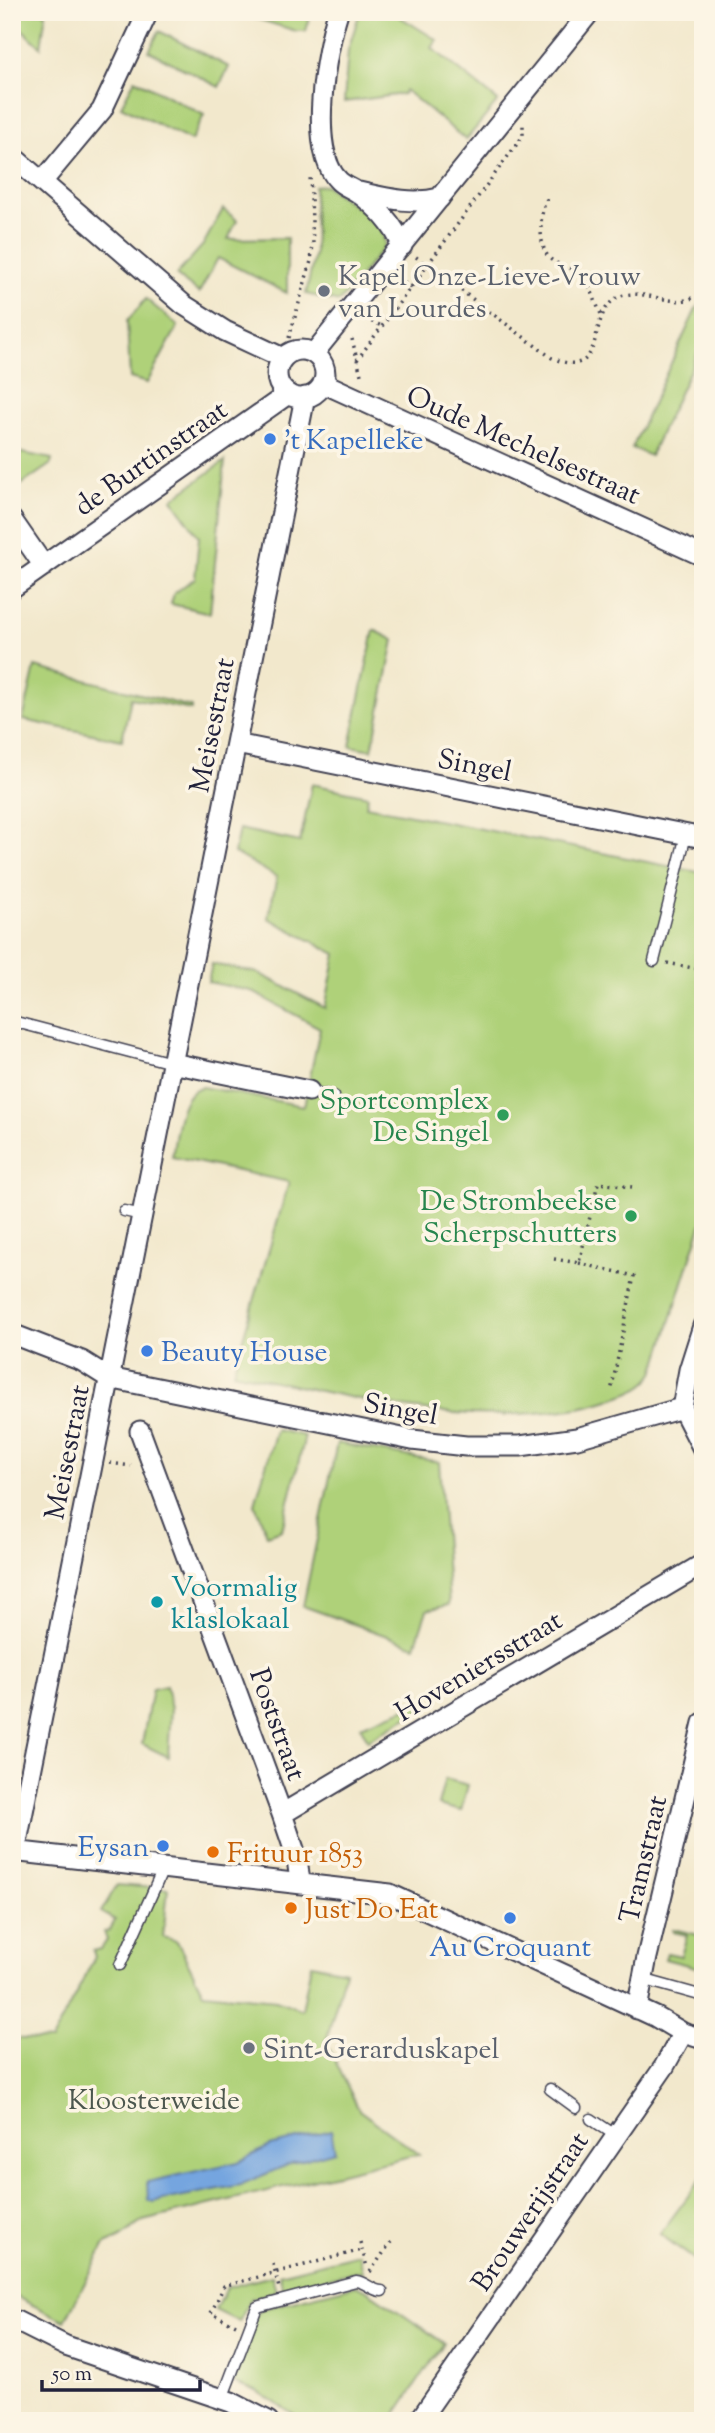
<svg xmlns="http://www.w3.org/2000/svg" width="715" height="2433" font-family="'Sorts Mill Goudy',serif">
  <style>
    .green { fill: #afd179; stroke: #687a5a; stroke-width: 2 }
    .water { fill: #75a5df; stroke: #4c648d; stroke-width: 2 }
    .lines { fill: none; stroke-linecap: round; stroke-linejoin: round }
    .lane-casing { stroke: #414051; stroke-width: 13 }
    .street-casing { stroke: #414051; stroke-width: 23 }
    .path { stroke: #414051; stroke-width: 3.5; stroke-dasharray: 2 5; stroke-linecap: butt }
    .lane { stroke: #fff; stroke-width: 10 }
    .street { stroke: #fff; stroke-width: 19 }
    .worship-dot { fill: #6b7280; stroke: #fcf5e5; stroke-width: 2.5 }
    .shop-dot { fill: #3f7fe0; stroke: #fcf5e5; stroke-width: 2.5 }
    .leisure-dot { fill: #2e9e5b; stroke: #fcf5e5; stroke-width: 2.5 }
    .culture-dot { fill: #0f9aa8; stroke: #fcf5e5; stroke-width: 2.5 }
    .food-dot { fill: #e8710a; stroke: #fcf5e5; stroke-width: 2.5 }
    .labels { text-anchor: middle; stroke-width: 7; stroke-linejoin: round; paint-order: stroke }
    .worship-label { font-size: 28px; fill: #5b616d; stroke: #fcf5e5; text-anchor: start }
    .shop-label { font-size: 28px; fill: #366cbe; stroke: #fcf5e5; text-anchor: start }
    .street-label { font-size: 28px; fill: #22223b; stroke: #fcf5e5 }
    .leisure-label { font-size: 28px; fill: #27864d; stroke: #fcf5e5; text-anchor: end }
    .culture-label { font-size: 28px; fill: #0d838f; stroke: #fcf5e5; text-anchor: start }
    .food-label { font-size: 28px; fill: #c56008; stroke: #fcf5e5; text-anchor: start }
    .park-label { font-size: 28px; fill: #4c574e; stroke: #fcf5e5 }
  </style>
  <rect width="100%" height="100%" fill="#fcf5e5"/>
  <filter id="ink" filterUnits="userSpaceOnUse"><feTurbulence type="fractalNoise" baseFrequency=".0143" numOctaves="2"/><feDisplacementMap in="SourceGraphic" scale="14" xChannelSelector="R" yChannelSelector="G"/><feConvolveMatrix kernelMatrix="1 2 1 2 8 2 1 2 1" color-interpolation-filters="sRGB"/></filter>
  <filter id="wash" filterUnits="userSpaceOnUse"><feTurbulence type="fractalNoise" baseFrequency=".00686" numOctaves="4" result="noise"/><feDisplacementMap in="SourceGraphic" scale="28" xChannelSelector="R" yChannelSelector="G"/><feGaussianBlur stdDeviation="1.57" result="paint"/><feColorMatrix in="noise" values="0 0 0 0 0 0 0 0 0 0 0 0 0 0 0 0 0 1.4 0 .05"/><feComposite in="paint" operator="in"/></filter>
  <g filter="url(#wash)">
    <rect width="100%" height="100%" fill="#f2e8cc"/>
    <path class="green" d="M 12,12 L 46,12 L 41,47 L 12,20 Z
      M 253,12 L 311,12 L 306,31 L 296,31 L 254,18 Z
      M 360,12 L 392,12 L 437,40 L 432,48 L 498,101 L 466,140 L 405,90 L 403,94 L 344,102 L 348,50 Z
      M 159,31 L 229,67 L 219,87 L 149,51 Z
      M 135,79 L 204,115 L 191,141 L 121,106 Z
      M 326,185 C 345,204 385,215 385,246 L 339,302 L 306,294 L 315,252 L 314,186 Z
      M 223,209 L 237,220 L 228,239 L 287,238 L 287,293 L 218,258 L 199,293 L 176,275 L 203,245 Z
      M 146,299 L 178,326 L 147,383 L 130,378 L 127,321 Z
      M 703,306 L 703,342 L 650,456 L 632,448 L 697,307 Z
      M 12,451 L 52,459 L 51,464 L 12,491 Z
      M 225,461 L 210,613 L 171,604 L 174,593 L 195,578 L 199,537 L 172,499 Z
      M 374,630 L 394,640 L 372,750 L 350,746 Z
      M 35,667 L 191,707 L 191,710 L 131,698 L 122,740 L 23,720 Z
      M 312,784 L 368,796 L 366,806 L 703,873 L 703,1219 L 654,1373 C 646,1388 629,1393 614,1398 C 588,1408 563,1411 535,1413 C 433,1422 333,1393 233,1372 L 289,1182 L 172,1157 C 176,1137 178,1091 202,1087 L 304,1106 L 320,1028 L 251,991 L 208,982 L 212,964 L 258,973 L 325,1008 L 336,954 L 268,918 L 277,877 L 234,853 L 239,829 L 300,842 Z
      M 276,1430 L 305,1436 L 282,1530 L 267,1535 L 255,1504 Z
      M 337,1443 L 439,1462 L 449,1605 L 427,1610 L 415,1646 L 303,1606 Z
      M 166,1686 L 171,1709 L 168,1757 L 142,1744 L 152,1689 Z
      M 427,1700 L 429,1704 L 368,1740 L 360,1726 Z
      M 445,1779 L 468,1785 L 461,1811 L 438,1805 Z
      M 117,1885 L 168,1889 L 163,1937 L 177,1941 L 203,1993 L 276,2000 L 302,2010 L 311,1964 L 345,1971 L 326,2042 L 359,2110 L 419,2154 L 143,2221 L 119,2238 L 105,2244 L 65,2321 L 12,2295 L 12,2038 L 51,2041 L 95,1957 L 93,1951 L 101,1949 L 107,1940 L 104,1932 L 110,1930 L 115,1920 L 101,1912 Z
      M 673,1929 L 703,1936 L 703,1969 L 665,1959 L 667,1953 L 681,1956 L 687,1935 L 673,1932 Z
      M 703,2176 L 703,2247 L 694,2259 L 660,2234 Z
      M 359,2254 L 363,2272 L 356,2271 L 283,2290 L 279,2274 Z
      M 272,2276 L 276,2291 L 250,2299 L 239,2322 L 215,2310 L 226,2288 Z
      M 356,2285 L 365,2289 L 444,2343 L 391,2421 L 304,2421 L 256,2391 L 233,2382 L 256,2315 L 262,2309 Z"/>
    <path class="water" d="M 331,2130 L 335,2151 L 292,2163 L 240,2185 L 153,2202 L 148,2200 L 147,2182 L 238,2162 L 270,2146 Z"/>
  </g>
  <g filter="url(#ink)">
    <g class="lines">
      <defs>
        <path id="lane" d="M 654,961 L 686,835
          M 12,1021 L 172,1063
          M 309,1091 L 334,1096
          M 124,1211 L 142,1215
          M 120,1965 L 164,1867
          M 642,1979 L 703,1996
          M 550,2089 L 576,2108
          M 591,2119 L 615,2135
          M 222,2399 L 257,2307 L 356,2281 C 366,2282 372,2291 382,2291"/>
        <path id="street" d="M 338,12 C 326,50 307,151 339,181 C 344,186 351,188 357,192 C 375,205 395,225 402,246
          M 12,156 L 184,305 L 225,331 L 283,358
          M 42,182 L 102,110 L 148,12
          M 359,192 C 386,198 413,205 440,198
          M277 374a24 24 0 1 1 48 0a24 24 0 1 1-48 0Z
          M 314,353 L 590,12
          M 323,383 L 703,556
          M 12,520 L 44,566
          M 12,588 L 288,394
          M 236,744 L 703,838
          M 172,1063 L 309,1091
          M 12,1334 L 82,1361 L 109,1378 L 412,1440 L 466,1446 L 520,1446 L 577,1438 L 682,1408 L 689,1370 L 703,1326
          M 682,1408 L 703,1449
          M 140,1431 L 282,1814 L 297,1858 L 300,1882
          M 282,1814 L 703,1564
          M 12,1851 L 390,1894 L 656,2017 L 683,2033 L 703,2039
          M 15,1852 L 305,397
          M 637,2009 L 647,1957 L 703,1723
          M 12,2319 L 66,2346 L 231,2402 L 268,2421
          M 419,2421 L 664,2067 L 683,2033"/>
      </defs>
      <use href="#lane" class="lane-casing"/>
      <use href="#street" class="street-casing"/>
      <path class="path" d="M 547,199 C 539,213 537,251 553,261 C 563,267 574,267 583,276 C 592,287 595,303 602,316
        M 416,257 L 552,358 C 608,382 586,318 615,299 C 641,282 680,317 703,290
        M 399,277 L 411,288
        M 365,319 L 382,326
        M 289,338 L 311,261 L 313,244 L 310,175
        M 352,339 L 362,379
        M 357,360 L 523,136 L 523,125
        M 12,387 L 13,387
        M 667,963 L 703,970
        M 554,1259 L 579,1263 L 598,1183 L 632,1187
        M 579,1263 L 634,1276 L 611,1392
        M 110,1463 L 131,1466
        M 360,2242 L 367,2267
        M 273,2264 L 279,2288
        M 370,2272 L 391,2242
        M 236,2325 L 211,2313 L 224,2286 L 362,2250"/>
      <use href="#lane" class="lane"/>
      <use href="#street" class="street"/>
    </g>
  </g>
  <g class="worship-dot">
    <circle cx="324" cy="291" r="7"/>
    <circle cx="249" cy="2048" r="7"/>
  </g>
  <g class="shop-dot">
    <circle cx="270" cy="439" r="7"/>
    <circle cx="147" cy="1351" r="7"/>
    <circle cx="163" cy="1846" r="7"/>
    <circle cx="510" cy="1918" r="7"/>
  </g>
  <g class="leisure-dot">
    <circle cx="503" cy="1115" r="7"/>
    <circle cx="631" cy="1216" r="7"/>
  </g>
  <circle class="culture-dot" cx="157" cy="1602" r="7"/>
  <g class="food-dot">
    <circle cx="213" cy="1852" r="7"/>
    <circle cx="291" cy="1908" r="7"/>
  </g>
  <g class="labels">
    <g class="worship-label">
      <text x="338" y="285">Kapel Onze-Lieve-Vrouw<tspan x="338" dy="32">van Lourdes</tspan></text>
      <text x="263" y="2058">Sint-Gerarduskapel</text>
    </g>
    <g class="shop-label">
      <text x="284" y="449">'t Kapelleke</text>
      <text x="161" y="1361">Beauty House</text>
      <text x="149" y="1856" text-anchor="end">Eysan</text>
      <text x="510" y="1956" text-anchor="middle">Au Croquant</text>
    </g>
    <g class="street-label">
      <text transform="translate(524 444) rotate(24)" y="10">Oude Mechelsestraat</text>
      <text transform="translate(150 457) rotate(-35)" y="10">de Burtinstraat</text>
      <text transform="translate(211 725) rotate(-79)" y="10">Meisestraat</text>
      <text transform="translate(475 764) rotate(11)" y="10">Singel</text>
      <text transform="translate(401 1408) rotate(10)" y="10">Singel</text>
      <text transform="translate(66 1452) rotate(-79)" y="10">Meisestraat</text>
      <text transform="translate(478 1665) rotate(-31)" y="10">Hoveniersstraat</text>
      <text transform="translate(279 1724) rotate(70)" y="10">Poststraat</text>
      <text transform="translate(642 1859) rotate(-77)" y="10">Tramstraat</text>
      <text transform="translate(529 2211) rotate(-56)" y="10">Brouwerijstraat</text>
    </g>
    <g class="leisure-label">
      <text x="489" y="1109">Sportcomplex<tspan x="489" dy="32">De Singel</tspan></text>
      <text x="617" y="1210">De Strombeekse<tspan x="617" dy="32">Scherpschutters</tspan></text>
    </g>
    <g class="culture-label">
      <text x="171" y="1596">Voormalig<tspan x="171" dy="32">klaslokaal</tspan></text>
    </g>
    <g class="food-label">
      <text x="227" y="1862">Frituur 1853</text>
      <text x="305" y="1918">Just Do Eat</text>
    </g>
    <g class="park-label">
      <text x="154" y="2109">Kloosterweide</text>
    </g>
  </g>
  <rect width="715" height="2433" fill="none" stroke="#fcf5e5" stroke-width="42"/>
  <path d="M42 2380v10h158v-10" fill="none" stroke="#22223b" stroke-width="3.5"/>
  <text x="52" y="2380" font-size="21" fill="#22223b" stroke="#fcf5e5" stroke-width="5" paint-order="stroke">50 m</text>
</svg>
